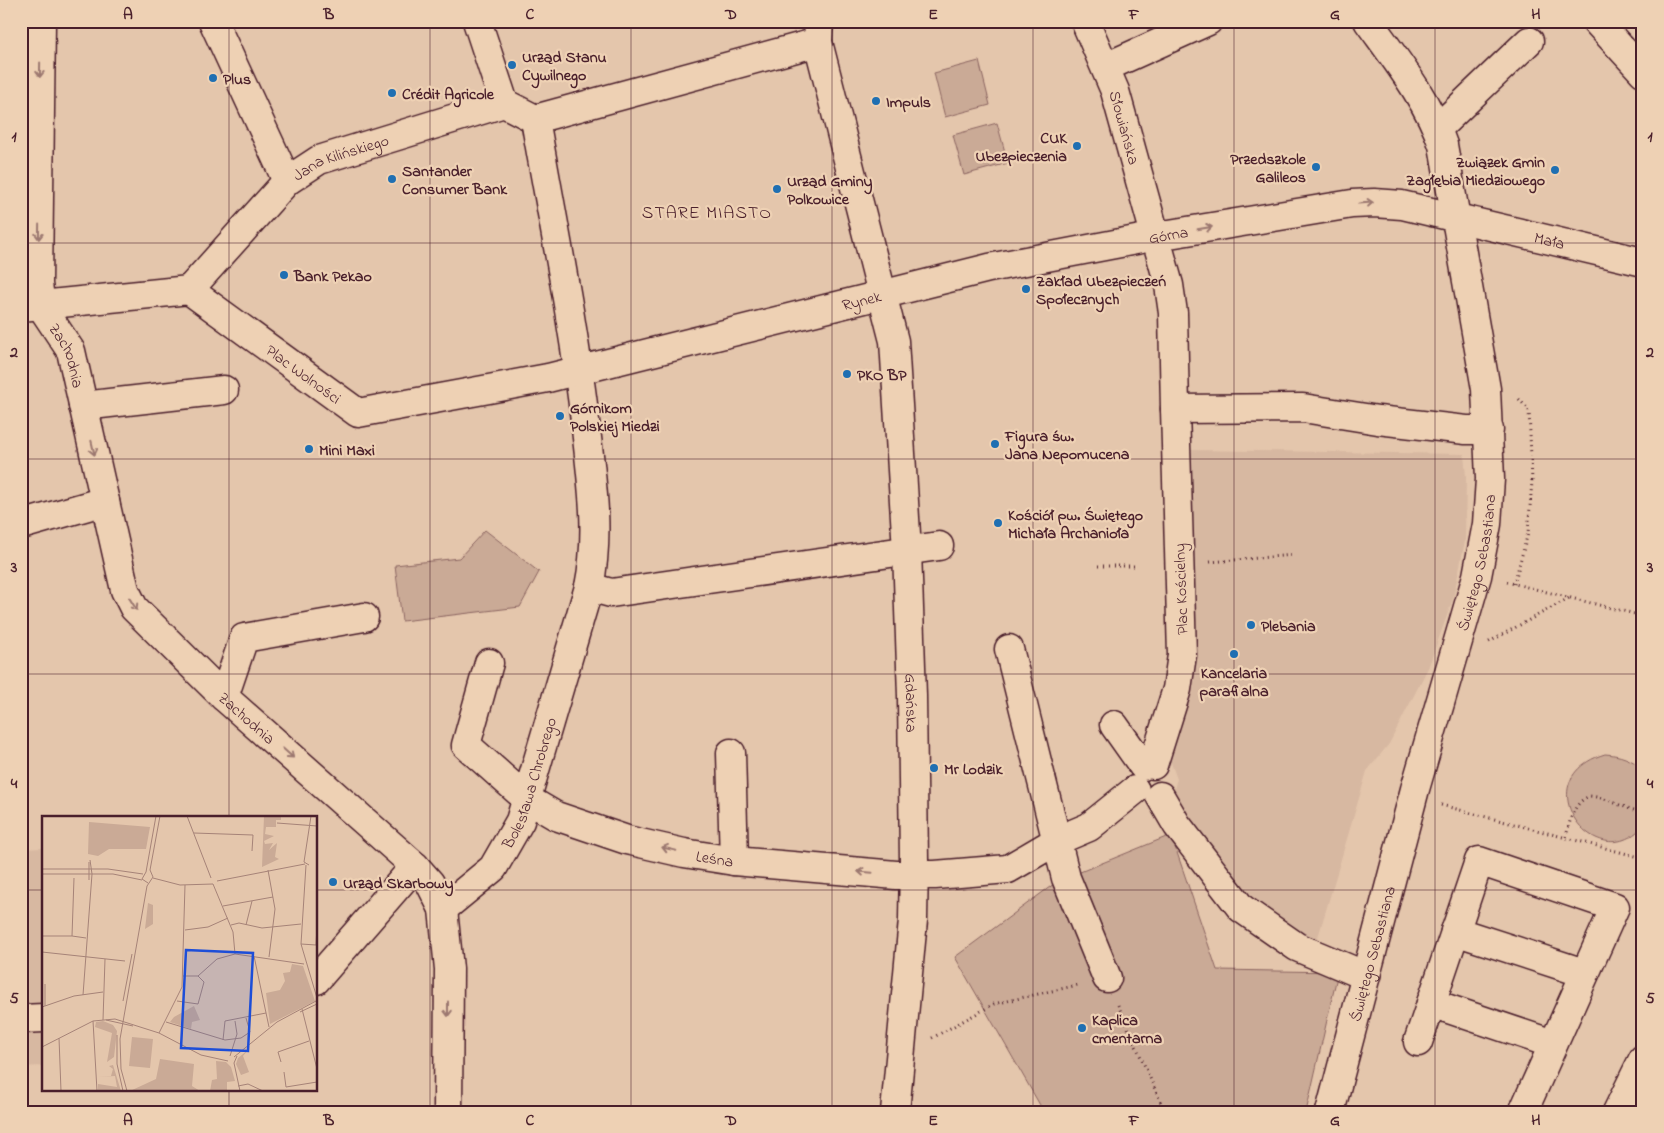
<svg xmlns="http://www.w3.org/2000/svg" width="1664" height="1133" font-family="'Indie Flower',sans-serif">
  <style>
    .built { fill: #d7b8a1 }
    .green { fill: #caaa96; stroke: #8a6460 }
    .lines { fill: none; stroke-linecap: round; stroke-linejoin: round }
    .minor-casing { stroke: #4a1f2b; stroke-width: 31 }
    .path { stroke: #4a1f2b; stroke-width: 3; stroke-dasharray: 1 4; stroke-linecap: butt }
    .minor { stroke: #eed1b4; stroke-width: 28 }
    .oneway { stroke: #9c7870 }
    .grid { fill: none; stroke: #4a1f2b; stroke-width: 1; stroke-opacity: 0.55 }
    .poi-dot { fill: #1f6fb2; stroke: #eed1b4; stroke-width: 2 }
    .labels { text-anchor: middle; stroke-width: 4.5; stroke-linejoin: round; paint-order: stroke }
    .poi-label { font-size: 16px; font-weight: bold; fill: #4a1f2b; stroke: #eed1b4; text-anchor: start }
    .street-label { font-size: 16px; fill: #4a1f2b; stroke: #eed1b4 }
    .neighbourhood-label { font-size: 18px; letter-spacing: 1px; fill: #4a1f2b; stroke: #eed1b4 }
    .inset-road { fill: none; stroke: #a68378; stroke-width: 1 }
    .view { fill: #1d4ed8; fill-opacity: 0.15; stroke: #1d4ed8; stroke-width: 2.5 }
    .inset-edge { fill: none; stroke: #4a1f2b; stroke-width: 2.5 }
    .neatline { fill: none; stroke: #4a1f2b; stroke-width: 2 }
    .grid-label { font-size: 16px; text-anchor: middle; font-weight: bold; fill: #4a1f2b }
  </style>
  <rect width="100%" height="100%" fill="#e4c6ac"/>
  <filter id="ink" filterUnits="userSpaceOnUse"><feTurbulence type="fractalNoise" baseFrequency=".02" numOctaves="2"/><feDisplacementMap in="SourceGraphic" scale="10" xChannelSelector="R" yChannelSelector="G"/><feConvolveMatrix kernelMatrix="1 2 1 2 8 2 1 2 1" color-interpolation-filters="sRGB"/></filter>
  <g filter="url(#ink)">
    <path class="built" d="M 1186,450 L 1464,454 L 1466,477 L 1465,541 L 1453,599 L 1428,668 L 1389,744 L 1367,771 L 1316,944 L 1278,920 L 1241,888 L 1200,841 L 1172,796 L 1177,779 L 1171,763 L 1166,760 Z
      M 44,848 L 44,1066 L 21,1067 L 21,849 Z"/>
    <path class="green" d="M 979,61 L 990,105 L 945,117 L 934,73 Z
      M 997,123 L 1008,163 L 964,175 L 953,135 Z
      M 485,530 L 539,572 L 520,607 L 402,621 L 395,565 L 459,558 Z
      M 1605,754 C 1621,755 1630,759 1643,768 L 1643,826 C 1596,880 1522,779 1605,754 Z
      M 1171,835 L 1217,970 L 1338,972 L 1306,1112 L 1044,1112 L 955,957 L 1058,881 Z"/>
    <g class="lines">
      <defs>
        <g id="minor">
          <path id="s1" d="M 41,21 L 38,284 L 41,306 L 71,351 L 125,590 L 134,608 L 224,697 L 415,866 L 430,883 L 443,909 L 449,969 L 448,1112"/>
          <path d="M 213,21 L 287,181"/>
          <path d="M 477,21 L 504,103"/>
          <path id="s2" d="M 819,21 L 818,42 L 894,341 L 907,550 L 912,696 L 914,862 L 913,920 L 895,1112"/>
          <path id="s3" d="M 1085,21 L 1115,91 L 1169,285 L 1173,313 L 1175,409 L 1303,408 L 1378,420 L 1466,430 L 1489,430"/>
          <path d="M 1596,21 L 1643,72"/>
          <path d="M 1106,67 L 1208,21"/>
          <path d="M 535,119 C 553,222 574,325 586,429 C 592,482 600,534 589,587"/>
          <path d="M 535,119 L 818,42"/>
          <path d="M 1438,128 L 1529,41"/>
          <path id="s4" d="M 189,290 L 287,181 L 319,160 L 504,103 L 535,119"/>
          <path id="s5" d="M 21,307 L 189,290 L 358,413 L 548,378 L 989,268 L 1157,236 L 1352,204 L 1374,203 L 1402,205 L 1643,262"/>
          <path d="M 83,406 L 224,390"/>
          <path d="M 21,525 L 105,501"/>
          <path d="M 1009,649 L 1066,878 L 1107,978"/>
          <path id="s6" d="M 489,663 L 466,745 L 527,799 L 556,816 L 627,840 L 684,853 L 734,861 L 896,875 L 935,875 L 1008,869 L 1056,841 L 1089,827 L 1135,790"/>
          <path d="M 224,697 L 244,638 L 364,617"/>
          <path d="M 1114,725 L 1143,766"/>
          <path d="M 731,753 L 734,861"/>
          <path d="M 1153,765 L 1177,689 L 1182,655 L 1175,409"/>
          <path d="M 1160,796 L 1177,825 L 1241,908 L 1297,947 L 1366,976"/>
          <path id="s7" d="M 443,909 L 493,868 L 520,821 L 589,587 L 611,593 L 939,546"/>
          <path d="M 1455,931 L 1584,973"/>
          <path d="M 316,980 L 415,866"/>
          <path d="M 1431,1003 L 1553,1044"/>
          <path d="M 21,1019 L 44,1018"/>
          <path d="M 1418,1042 L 1479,861 L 1615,907 L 1523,1112"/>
          <path id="s8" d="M 1330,1112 L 1415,789 L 1477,576 L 1487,524 L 1490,479 L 1486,389 L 1443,145 C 1428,100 1396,60 1368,21"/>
          <path d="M 1617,1112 L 1643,1059"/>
        </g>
      </defs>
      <use href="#minor" class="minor-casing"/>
      <path class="path" d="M 1210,562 L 1294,555
        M 1098,566 L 1138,566
        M 1507,582 L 1643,616
        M 1514,584 L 1528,533 L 1532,481 L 1529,410 L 1517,397
        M 1489,642 L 1569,598
        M 1441,805 L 1643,858
        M 1566,837 C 1570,821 1573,802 1590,796 C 1611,798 1626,811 1643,811
        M 1118,1005 L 1165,1112
        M 932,1038 L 994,1004 L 1078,985"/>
      <use href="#minor" class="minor"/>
    </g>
    <defs><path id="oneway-shaft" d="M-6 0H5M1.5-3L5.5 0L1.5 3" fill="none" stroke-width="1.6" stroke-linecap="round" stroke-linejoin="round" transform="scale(1.25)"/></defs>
    <g class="oneway">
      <use href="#oneway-shaft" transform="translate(40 70) rotate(91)"/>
      <use href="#oneway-shaft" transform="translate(1366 203) rotate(-4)"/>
      <use href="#oneway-shaft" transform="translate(1205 228) rotate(-9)"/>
      <use href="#oneway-shaft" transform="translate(39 232) rotate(91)"/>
      <use href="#oneway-shaft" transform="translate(93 448) rotate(77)"/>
      <use href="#oneway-shaft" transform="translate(133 604) rotate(58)"/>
      <use href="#oneway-shaft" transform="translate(288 753) rotate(42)"/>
      <use href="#oneway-shaft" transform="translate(669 849) rotate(-167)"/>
      <use href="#oneway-shaft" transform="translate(865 872) rotate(-175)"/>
      <use href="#oneway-shaft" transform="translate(448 1009) rotate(90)"/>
    </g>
  </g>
  <path class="grid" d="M 229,21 L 229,817M 430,21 L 430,1112M 631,21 L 631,1112M 832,21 L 832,1112M 1033,21 L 1033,1112M 1234,21 L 1234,1112M 1435,21 L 1435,1112M 21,243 L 1643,243M 21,459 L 1643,459M 21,674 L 1643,674M 21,890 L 44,890M 316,890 L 1643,890M 229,1089 L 229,1112"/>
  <g class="poi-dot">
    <circle cx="512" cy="65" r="5"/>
    <circle cx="213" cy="78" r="5"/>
    <circle cx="392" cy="93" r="5"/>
    <circle cx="876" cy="101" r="5"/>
    <circle cx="1077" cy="146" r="5"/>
    <circle cx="1316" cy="167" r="5"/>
    <circle cx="1555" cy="170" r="5"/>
    <circle cx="392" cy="179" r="5"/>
    <circle cx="777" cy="189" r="5"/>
    <circle cx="284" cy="275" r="5"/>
    <circle cx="1026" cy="289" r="5"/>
    <circle cx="847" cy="374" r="5"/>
    <circle cx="560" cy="416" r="5"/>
    <circle cx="995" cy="444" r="5"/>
    <circle cx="309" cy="449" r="5"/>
    <circle cx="998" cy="523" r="5"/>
    <circle cx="1251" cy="625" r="5"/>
    <circle cx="1234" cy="654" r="5"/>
    <circle cx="934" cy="768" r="5"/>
    <circle cx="333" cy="882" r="5"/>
    <circle cx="1082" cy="1028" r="5"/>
  </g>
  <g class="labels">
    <g class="poi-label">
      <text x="522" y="62">Urząd Stanu<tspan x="522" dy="18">Cywilnego</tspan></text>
      <text x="223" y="84">Plus</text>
      <text x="402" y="99">Crédit Agricole</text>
      <text x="886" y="107">Impuls</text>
      <text x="1067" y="143" text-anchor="end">CUK<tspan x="1067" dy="18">Ubezpieczenia</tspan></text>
      <text x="1306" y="164" text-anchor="end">Przedszkole<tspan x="1306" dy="18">Galileos</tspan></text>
      <text x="1545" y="167" text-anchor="end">Związek Gmin<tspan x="1545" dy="18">Zagłębia Miedziowego</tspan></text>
      <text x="402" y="176">Santander<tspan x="402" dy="18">Consumer Bank</tspan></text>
      <text x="787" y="186">Urząd Gminy<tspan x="787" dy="18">Polkowice</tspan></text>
      <text x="294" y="281">Bank Pekao</text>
      <text x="1036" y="286">Zakład Ubezpieczeń<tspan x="1036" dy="18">Społecznych</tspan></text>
      <text x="857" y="380">PKO BP</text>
      <text x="570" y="413">Górnikom<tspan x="570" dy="18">Polskiej Miedzi</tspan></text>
      <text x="1005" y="441">Figura św.<tspan x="1005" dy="18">Jana Nepomucena</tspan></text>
      <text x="319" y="455">Mini Maxi</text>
      <text x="1008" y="520">Kościół pw. Świętego<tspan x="1008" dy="18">Michała Archanioła</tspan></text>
      <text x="1261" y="631">Plebania</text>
      <text x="1234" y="678" text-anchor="middle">Kancelaria<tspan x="1234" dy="18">parafialna</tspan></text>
      <text x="944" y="774">Mr Lodzik</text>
      <text x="343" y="888">Urząd Skarbowy</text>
      <text x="1092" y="1025">Kaplica<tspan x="1092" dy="18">cmentarna</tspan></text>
    </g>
    <g class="street-label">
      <text dy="6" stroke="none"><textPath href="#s3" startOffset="114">Słowiańska</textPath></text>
      <text dy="6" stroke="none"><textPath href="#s4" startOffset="206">Jana Kilińskiego</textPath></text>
      <text dy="6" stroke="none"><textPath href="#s5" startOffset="1208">Górna</textPath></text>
      <text dy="6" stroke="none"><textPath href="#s5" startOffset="1596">Mała</textPath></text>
      <text dy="6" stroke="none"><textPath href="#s5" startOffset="894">Rynek</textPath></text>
      <text dy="6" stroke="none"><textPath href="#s1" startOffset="342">Zachodnia</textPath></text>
      <text dy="6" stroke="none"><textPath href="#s5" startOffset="311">Plac Wolności</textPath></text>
      <text dy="6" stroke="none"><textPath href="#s8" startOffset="569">Świętego Sebastiana</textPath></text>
      <text transform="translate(1180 589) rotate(-92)" y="6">Plac Kościelny</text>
      <text dy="6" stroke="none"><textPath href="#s2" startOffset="692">Gdańska</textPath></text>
      <text dy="6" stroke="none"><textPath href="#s1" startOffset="762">Zachodnia</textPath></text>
      <text dy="6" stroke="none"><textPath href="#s7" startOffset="158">Bolesława Chrobrego</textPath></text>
      <text dy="6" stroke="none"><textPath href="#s6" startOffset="365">Leśna</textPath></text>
      <text dy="6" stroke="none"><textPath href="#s8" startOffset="164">Świętego Sebastiana</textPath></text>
    </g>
    <g class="neighbourhood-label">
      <text x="707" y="218">STARE MIASTO</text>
    </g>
  </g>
  <g transform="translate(42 816)">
    <rect width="275" height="275" fill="#e4c6ac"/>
    <path d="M 222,0 L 239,0 L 239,4 L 234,4 L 234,11 L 224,11 L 223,18 L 232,20 L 222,25 L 223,28 L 231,27 L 227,34 L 235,27 L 233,41 L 237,43 L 220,51 ZM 47,6 L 108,11 L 104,33 L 67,33 L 56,40 L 46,38 ZM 106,87 L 111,89 L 111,108 L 103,113 ZM 250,148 L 261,150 L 273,185 L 228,208 L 224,177 L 238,174 L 243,165 L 241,157 L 248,156 ZM 152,190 L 158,204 L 150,206 L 149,213 L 128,206 L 132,201 ZM 61,205 L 71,209 L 75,215 L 72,241 L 65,246 L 70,217 L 53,211 L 54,206 ZM 90,221 L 111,223 L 108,252 L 87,250 ZM 206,234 L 201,240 L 207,256 L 199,259 L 194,248 L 196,242 ZM 118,243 L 152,248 L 150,270 L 158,275 L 88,275 L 114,263 ZM 174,245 L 184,246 L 189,251 L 193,265 L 185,266 L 185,275 L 168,275 L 170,264 L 175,263 ZM 71,249 L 79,275 L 56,275 L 56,268 L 75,271 L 73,260 L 56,261 L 69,260 L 71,253 L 67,250 Z" fill="#caaa96"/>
    <path class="inset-road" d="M 145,0 L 169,62M 235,7 L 275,10M 152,17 L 211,19 L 210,35M 264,49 L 259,128 L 275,182M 267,49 L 262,46 L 269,0M 0,53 L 66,53 L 101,58M 226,54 L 233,93 L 227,141M 104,56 L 114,0M 104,56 L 100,63 L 106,67M 0,58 L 71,58 L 100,64M 32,62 L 30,120 L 44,122M 111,62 L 138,69 L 171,68M 47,64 L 47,46M 175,65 L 263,48M 171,68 L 191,116 L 193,138M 181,90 L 231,81M 189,109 L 197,107 L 220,112 L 259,108M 204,109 L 210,85M 143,114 L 166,111 L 186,102M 0,120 L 30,120M 259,128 L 274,129 L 275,110M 0,136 L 83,145M 212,140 L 227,211M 141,160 L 156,160 L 175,143 L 193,138 L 262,148M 41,179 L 50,58 L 48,44M 81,185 L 90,138M 135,185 L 156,188 L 162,166 L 156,160M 3,190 L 3,168M 0,191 L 32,180 L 61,176M 260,193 L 275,253M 258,196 L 275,188M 61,204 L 63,143M 64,204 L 91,210M 51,205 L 55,275M 124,206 L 183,224 L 199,222 L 208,216 L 204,202M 117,217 L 140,171 L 143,69M 75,219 L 75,248 L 81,275M 17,222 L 19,275M 181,224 L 183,205 L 224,197M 0,231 L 51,205 L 73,203 L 117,217 L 159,239 L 186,245M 188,240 L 195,218 L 193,205M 195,240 L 192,247 L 198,275M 192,241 L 235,206 L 274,185M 239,246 L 236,236 L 267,225M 242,256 L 244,271 L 275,266M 196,270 L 206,268 L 221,275M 85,275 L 79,253 L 78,223 L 105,70 L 111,61 L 108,54 L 118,0"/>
    <path class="view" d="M 144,134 L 211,137 L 206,235 L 139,232 Z"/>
    <rect width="275" height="275" class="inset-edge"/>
  </g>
  <rect width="1664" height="1133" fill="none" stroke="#eed1b4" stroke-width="55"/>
  <rect x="28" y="28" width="1608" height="1078" class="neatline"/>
  <g class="grid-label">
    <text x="128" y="19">A</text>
    <text x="329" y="19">B</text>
    <text x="530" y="19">C</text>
    <text x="731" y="19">D</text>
    <text x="933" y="19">E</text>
    <text x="1134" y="19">F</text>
    <text x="1335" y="19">G</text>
    <text x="1536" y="19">H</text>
    <text x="14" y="141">1</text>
    <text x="1650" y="141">1</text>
    <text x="14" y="357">2</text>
    <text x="1650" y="357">2</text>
    <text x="14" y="572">3</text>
    <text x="1650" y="572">3</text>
    <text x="14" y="788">4</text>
    <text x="1650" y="788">4</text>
    <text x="14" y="1003">5</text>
    <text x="1650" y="1003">5</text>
    <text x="128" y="1125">A</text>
    <text x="329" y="1125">B</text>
    <text x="530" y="1125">C</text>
    <text x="731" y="1125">D</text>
    <text x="933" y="1125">E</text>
    <text x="1134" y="1125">F</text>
    <text x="1335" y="1125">G</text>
    <text x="1536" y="1125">H</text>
  </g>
</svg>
